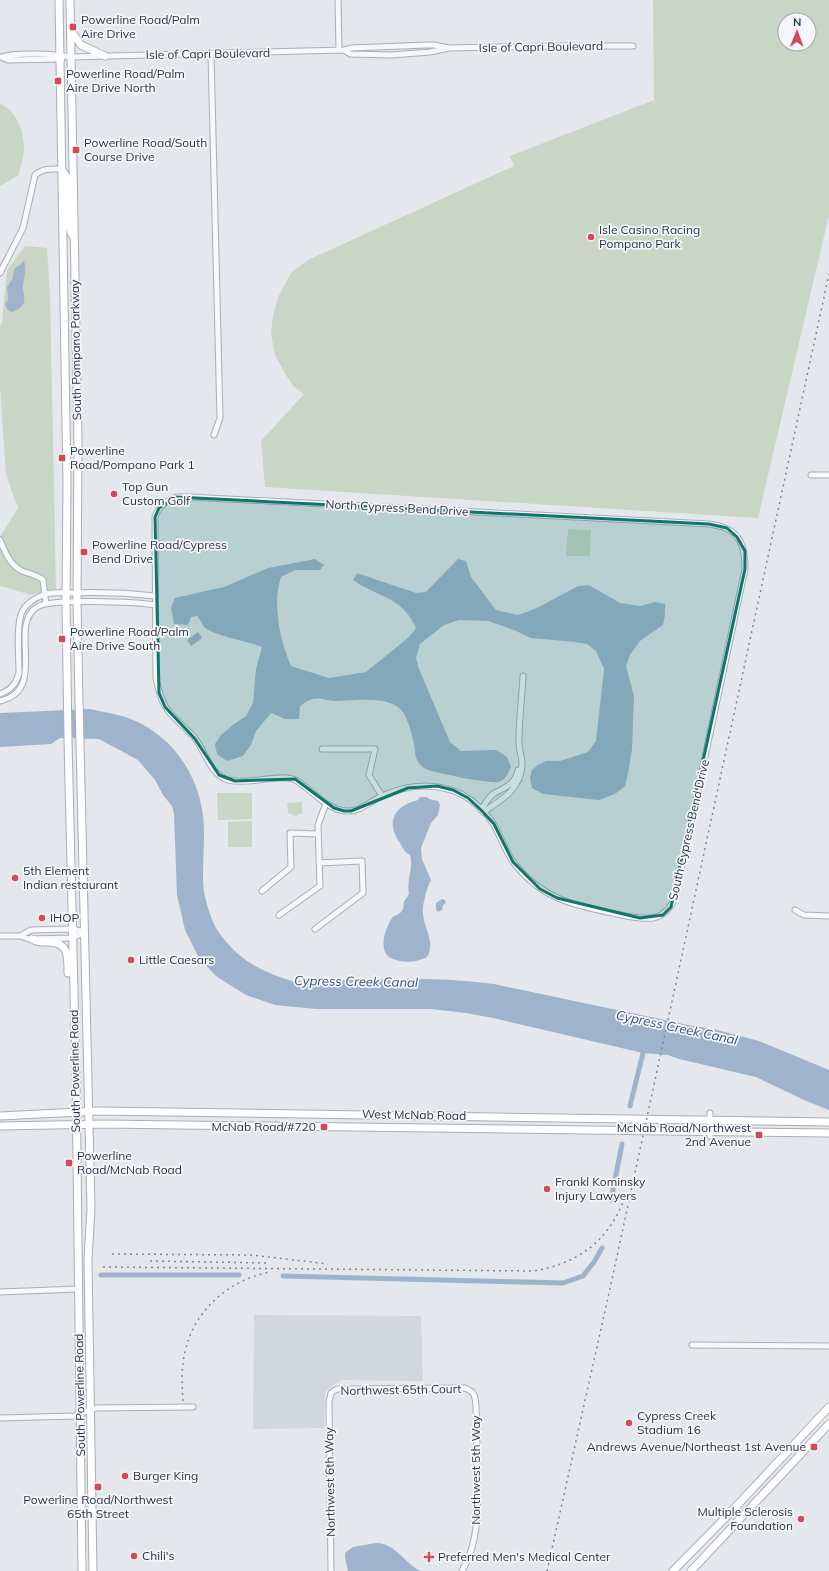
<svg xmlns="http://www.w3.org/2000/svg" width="829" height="1571" font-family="Mulish,sans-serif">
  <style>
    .built { fill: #d2d6de }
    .green { fill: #c9d6c5; fill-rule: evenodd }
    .water { fill: #9fb4cc }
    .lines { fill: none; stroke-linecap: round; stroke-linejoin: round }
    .canal { stroke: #9fb4cc; stroke-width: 5 }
    .minor-casing { stroke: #a9aeb7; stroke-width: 7 }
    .secondary-casing { stroke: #a9aeb7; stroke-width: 9 }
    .minor { stroke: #f7f8fa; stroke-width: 5 }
    .secondary { stroke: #fff; stroke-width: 7 }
    .rail { stroke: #7d8696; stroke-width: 1.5; stroke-dasharray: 2 4; stroke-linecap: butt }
    .marked { fill: #0f766e; fill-opacity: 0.2; stroke: #0f766e; stroke-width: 3; stroke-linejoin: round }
    .poi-dot { fill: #d1495b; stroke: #f4f6f9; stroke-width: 1.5 }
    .labels { text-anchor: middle; stroke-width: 3.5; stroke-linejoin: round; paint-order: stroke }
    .poi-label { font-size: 12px; fill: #2b3445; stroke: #f4f6f9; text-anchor: start }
    .street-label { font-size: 12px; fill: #2b3445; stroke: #f4f6f9 }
    .water-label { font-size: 13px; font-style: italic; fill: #34527a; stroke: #f4f6f9 }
  </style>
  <rect width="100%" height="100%" fill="#e4e7ec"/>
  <path class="built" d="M 254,1315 L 421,1316 L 423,1381 L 343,1380 L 331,1386 L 325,1392 L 324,1428 L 253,1429 Z"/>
  <path class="green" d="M 653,0 L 829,0 L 829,215 L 758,518 L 265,487 L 261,441 L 304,394 L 294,387 L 286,375 L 275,355 L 271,334 L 273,315 L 279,295 L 291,273 L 308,260 L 514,166 L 510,156 L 654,100 ZM 785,20 L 809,20 L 809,44 L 785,44 Z
    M 0,104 C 16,110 24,131 24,148 C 24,157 20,167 19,175 L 0,186 Z
    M 25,246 L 47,248 L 50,294 L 56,589 L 31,595 L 0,586 L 0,537 L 18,508 L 6,475 L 0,386 L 0,326 L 2,322 L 7,270 Z
    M 568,529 L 591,530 L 590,556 L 566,556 Z
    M 217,793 L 252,793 L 252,819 L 218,820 Z
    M 302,802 L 302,813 L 296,816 L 288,813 L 287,803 Z
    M 252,821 L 252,847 L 228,847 L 228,822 Z"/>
  <path class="water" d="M 24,261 C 27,270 24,277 23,286 C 22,289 24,292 24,295 C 26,305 20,310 11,312 L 8,310 L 5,305 L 8,299 L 7,287 L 13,278 L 14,269 L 20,265 Z
    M 315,559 L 324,565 L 320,570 L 295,570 L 281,577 C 272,604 280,640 291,666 L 329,678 L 366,672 L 409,637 L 416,628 C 403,597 377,597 353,580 L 357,573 L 416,593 L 426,592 L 458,559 L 466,561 L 471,577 L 496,610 L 518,615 L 537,608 L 578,586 L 589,585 L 620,603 L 640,606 L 655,602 L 665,604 L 665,615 L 663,625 L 640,641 L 630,655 L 626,666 L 634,696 L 632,749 L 628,773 L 625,786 L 615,794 L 599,800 L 543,794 L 532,788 L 530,778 L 532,770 L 538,765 L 546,761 L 560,761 L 588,752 L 596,741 L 604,669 L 596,651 L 587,644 L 575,642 L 531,638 L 514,630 L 488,621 L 459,620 L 444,625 L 420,644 L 416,658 L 419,669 L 450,742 L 461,751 L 496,750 L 507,757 L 511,767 C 508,773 506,780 498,782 C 491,784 428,772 424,768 C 414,760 416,755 414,744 C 412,734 407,714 399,708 C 387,697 355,700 340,701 C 322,702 318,692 300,706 L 299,719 L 285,719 L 271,713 L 256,731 L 251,745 L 243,756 L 227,761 L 217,754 L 215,744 L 221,735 L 233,725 L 246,716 L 253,703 L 256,669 L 262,647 C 248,641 214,636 204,627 C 202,624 200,619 197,616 L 191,617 L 188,625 L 174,624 L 171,608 L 175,598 L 224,587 L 268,568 Z
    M 198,632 L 202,638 L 191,646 L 187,640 Z
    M 90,709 C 103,712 118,714 131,719 C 171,735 198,773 203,816 C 206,840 201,869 204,892 C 206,902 210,916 215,926 C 217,931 221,935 224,939 C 241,961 264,973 292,981 C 359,980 427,975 494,984 L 688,1025 L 713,1029 L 759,1041 L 829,1070 L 829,1110 L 804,1100 L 756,1077 L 679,1059 L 668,1055 L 643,1053 L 493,1018 L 466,1013 L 431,1009 L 316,1009 L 275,1005 L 246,995 L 216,976 L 199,958 L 185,930 L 177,895 L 174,814 L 172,806 L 163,795 L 155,780 L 138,760 L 99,739 L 60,738 L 51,744 L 0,747 L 0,713 Z
    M 420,797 L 427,797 L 429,799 L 438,801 L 440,805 L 438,815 L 431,823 L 421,848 L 422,859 L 431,880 C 427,886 422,907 423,914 C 424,929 436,942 427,957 C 418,962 406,963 396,960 C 376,956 384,930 392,918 C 395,915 399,915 402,911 C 404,908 403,905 404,902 C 405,899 408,897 409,894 C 406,881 414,868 410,855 C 404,852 403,848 400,843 C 385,822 394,806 418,800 Z
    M 442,899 L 445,900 L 446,903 L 443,905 L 442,910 L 438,912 L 436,910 L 436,903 Z
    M 376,1543 C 394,1542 406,1564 420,1571 L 348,1571 L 345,1558 L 345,1553 L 353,1547 Z"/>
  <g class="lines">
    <path class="canal" d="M 630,1106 L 643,1053
      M 611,1200 L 622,1144
      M 101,1275 L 239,1275
      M 283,1276 L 563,1283 L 583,1276 L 594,1262 L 602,1248"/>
    <defs>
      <path id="minor" d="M 338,0 L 339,50
        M 344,50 L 350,54 L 391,55 L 430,52 L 449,48 L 552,46 L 633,46
        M 211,54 L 220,418 L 214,435
        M 1,57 L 8,60 L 62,59
        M 2,57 C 16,52 55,54 71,57 L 344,50 L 352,48 L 427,45 L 434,45 L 449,48
        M 0,273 L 23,228 L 35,175 C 43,168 51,169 61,169
        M 811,475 L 829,475
        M 176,497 L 190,497 L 709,524 C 715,525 721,526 725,528 C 743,535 745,553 745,569 L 675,898 C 664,922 649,920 626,916 C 580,906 545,903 514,863 C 505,851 501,837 494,825 C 487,813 473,800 461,794 C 435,782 407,785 382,796 C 371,801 361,811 349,811 C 332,812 317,796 304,786 C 301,784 297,780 293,779 C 276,774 249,785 228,780 C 210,775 205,750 194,737 C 185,727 172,718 165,706 C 160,697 158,688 156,678 L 155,517 C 158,507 166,501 176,497 Z
        M 0,540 C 5,552 10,565 22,571 C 30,574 37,575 43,580 L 46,604
        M 0,694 C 11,690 16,684 19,673 C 19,658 16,624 22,612 C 26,603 37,597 46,594 C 54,592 64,593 73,593 C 100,592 128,593 155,596
        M 0,701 C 49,690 7,626 37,607 C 50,598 136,602 155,605
        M 322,749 L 375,749 L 369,775 L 382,796
        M 481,810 C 485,804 488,798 493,794 C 505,787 515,785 518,770
        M 483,812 C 501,801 522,788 522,764 C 522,756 518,748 519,740 C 519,719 522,697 523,676
        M 262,891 L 291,867 L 290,833 L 317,834
        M 795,910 L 804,915 L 829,916
        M 279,915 L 320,886 L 318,825 L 326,803
        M 315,929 L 363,893 L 362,861 L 319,863
        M 0,936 L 20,936 L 29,939 L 73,938 L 84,932
        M 20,936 L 31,930 L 73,929 L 84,932
        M 710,1113 L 710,1136
        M 0,1292 L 78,1289
        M 692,1345 L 829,1346
        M 0,1418 L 74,1416 L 96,1408 L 193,1407
        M 331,1571 L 329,1402 L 331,1393 L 337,1389 L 465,1388 C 475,1392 475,1396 476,1406 C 477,1428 477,1450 477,1471 C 478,1506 480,1540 462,1571"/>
      <path id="secondary" d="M 59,0 L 67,483 L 66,603 L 68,740 L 76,1075 L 82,1571
        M 70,0 L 78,443 L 77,603 L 79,701 L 91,1209 L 88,1259 L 93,1571
        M 71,31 L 81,45 L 105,56
        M 61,169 C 78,186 62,215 72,235
        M 32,939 C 37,942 40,942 47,942 C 69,942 68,956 68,973
        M 0,1116 L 99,1111 L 829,1122
        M 0,1126 L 105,1124 L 829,1133
        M 673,1571 L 730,1513 L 829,1407
        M 691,1571 L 829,1424"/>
    </defs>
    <use href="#minor" class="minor-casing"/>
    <use href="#secondary" class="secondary-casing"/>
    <use href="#minor" class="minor"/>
    <use href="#secondary" class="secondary"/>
    <path class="rail" d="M 112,1254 L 252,1255 L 328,1264
      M 150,1261 L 268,1263
      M 103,1267 L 533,1271 C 579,1264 611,1239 626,1194
      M 183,1401 C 182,1385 181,1368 185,1352 C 194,1310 229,1280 270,1272
      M 547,1571 L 611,1284 L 829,274"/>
  </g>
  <path class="marked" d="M 176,497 L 709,524 L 727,528 L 737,537 L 745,551 L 745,569 L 671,907 L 663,915 L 640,918 L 557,898 L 540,889 L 513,862 L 494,824 L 481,810 L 468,798 L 453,790 L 437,786 L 408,788 L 351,811 L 344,811 L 334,808 L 295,779 L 235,781 L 219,775 L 195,739 L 165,707 L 159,693 L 155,517 L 159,508 Z"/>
  <g class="poi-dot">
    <rect x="69" y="23" width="8" height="8" rx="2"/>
    <rect x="54" y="77" width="8" height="8" rx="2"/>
    <rect x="72" y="146" width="8" height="8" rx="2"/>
    <circle cx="591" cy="237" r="4"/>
    <rect x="58" y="454" width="8" height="8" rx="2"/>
    <circle cx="114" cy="494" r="4"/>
    <rect x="80" y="548" width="8" height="8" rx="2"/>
    <rect x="58" y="635" width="8" height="8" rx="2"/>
    <circle cx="15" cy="878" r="4"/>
    <circle cx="42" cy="918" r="4"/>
    <circle cx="131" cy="960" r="4"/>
    <rect x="320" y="1123" width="8" height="8" rx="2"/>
    <rect x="755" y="1131" width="8" height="8" rx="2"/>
    <rect x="65" y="1159" width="8" height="8" rx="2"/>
    <circle cx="547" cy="1189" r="4"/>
    <circle cx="629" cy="1423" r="4"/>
    <rect x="810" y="1443" width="8" height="8" rx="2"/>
    <circle cx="125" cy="1476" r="4"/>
    <rect x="94" y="1483" width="8" height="8" rx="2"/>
    <circle cx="801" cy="1519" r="4"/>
    <circle cx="134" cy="1556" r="4"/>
    <path d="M427 1551h4v4h4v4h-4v4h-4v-4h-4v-4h4z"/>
  </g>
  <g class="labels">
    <g class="poi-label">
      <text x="81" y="24">Powerline Road/Palm<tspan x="81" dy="14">Aire Drive</tspan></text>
      <text x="66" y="78">Powerline Road/Palm<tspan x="66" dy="14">Aire Drive North</tspan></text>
      <text x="84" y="147">Powerline Road/South<tspan x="84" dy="14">Course Drive</tspan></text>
      <text x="599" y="234">Isle Casino Racing<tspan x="599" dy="14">Pompano Park</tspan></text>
      <text x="70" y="455">Powerline<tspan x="70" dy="14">Road/Pompano Park 1</tspan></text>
      <text x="122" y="491">Top Gun<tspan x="122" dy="14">Custom Golf</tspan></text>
      <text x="92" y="549">Powerline Road/Cypress<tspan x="92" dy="14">Bend Drive</tspan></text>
      <text x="70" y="636">Powerline Road/Palm<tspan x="70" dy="14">Aire Drive South</tspan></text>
      <text x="23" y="875">5th Element<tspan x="23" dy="14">Indian restaurant</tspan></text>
      <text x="50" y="922">IHOP</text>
      <text x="139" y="964">Little Caesars</text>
      <text x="316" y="1131" text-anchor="end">McNab Road/#720</text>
      <text x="751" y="1132" text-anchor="end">McNab Road/Northwest<tspan x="751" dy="14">2nd Avenue</tspan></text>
      <text x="77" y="1160">Powerline<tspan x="77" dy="14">Road/McNab Road</tspan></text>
      <text x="555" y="1186">Frankl Kominsky<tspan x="555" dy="14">Injury Lawyers</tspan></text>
      <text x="637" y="1420">Cypress Creek<tspan x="637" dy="14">Stadium 16</tspan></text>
      <text x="806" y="1451" text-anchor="end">Andrews Avenue/Northeast 1st Avenue</text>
      <text x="133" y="1480">Burger King</text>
      <text x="98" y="1504" text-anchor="middle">Powerline Road/Northwest<tspan x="98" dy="14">65th Street</tspan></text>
      <text x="793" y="1516" text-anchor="end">Multiple Sclerosis<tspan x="793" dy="14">Foundation</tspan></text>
      <text x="142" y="1560">Chili's</text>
      <text x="438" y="1561">Preferred Men's Medical Center</text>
    </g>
    <g class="street-label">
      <text transform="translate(541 47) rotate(-1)" y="4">Isle of Capri Boulevard</text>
      <text transform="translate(208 54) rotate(-1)" y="4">Isle of Capri Boulevard</text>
      <text transform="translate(76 350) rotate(-91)" y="4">South Pompano Parkway</text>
      <text transform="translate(397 508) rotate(3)" y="4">North Cypress Bend Drive</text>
      <text transform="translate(689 830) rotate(-77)" y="4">South Cypress Bend Drive</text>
      <text transform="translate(75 1071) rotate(-91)" y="4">South Powerline Road</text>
      <text transform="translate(414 1115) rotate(1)" y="4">West McNab Road</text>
      <text transform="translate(401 1390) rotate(-1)" y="4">Northwest 65th Court</text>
      <text transform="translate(80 1395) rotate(-91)" y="4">South Powerline Road</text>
      <text transform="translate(476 1470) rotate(-90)" y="4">Northwest 5th Way</text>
      <text transform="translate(330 1482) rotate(-91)" y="4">Northwest 6th Way</text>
    </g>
    <g class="water-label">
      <text transform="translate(356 981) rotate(1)" y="5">Cypress Creek Canal</text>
      <text transform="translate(677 1027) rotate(12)" y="5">Cypress Creek Canal</text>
    </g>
  </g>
  <g transform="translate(797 32) rotate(1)"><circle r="19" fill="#f4f6f9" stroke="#a4a8b1"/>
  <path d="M0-3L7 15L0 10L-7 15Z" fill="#d1495b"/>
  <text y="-6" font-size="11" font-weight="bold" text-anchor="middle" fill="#2b3445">N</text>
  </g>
</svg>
